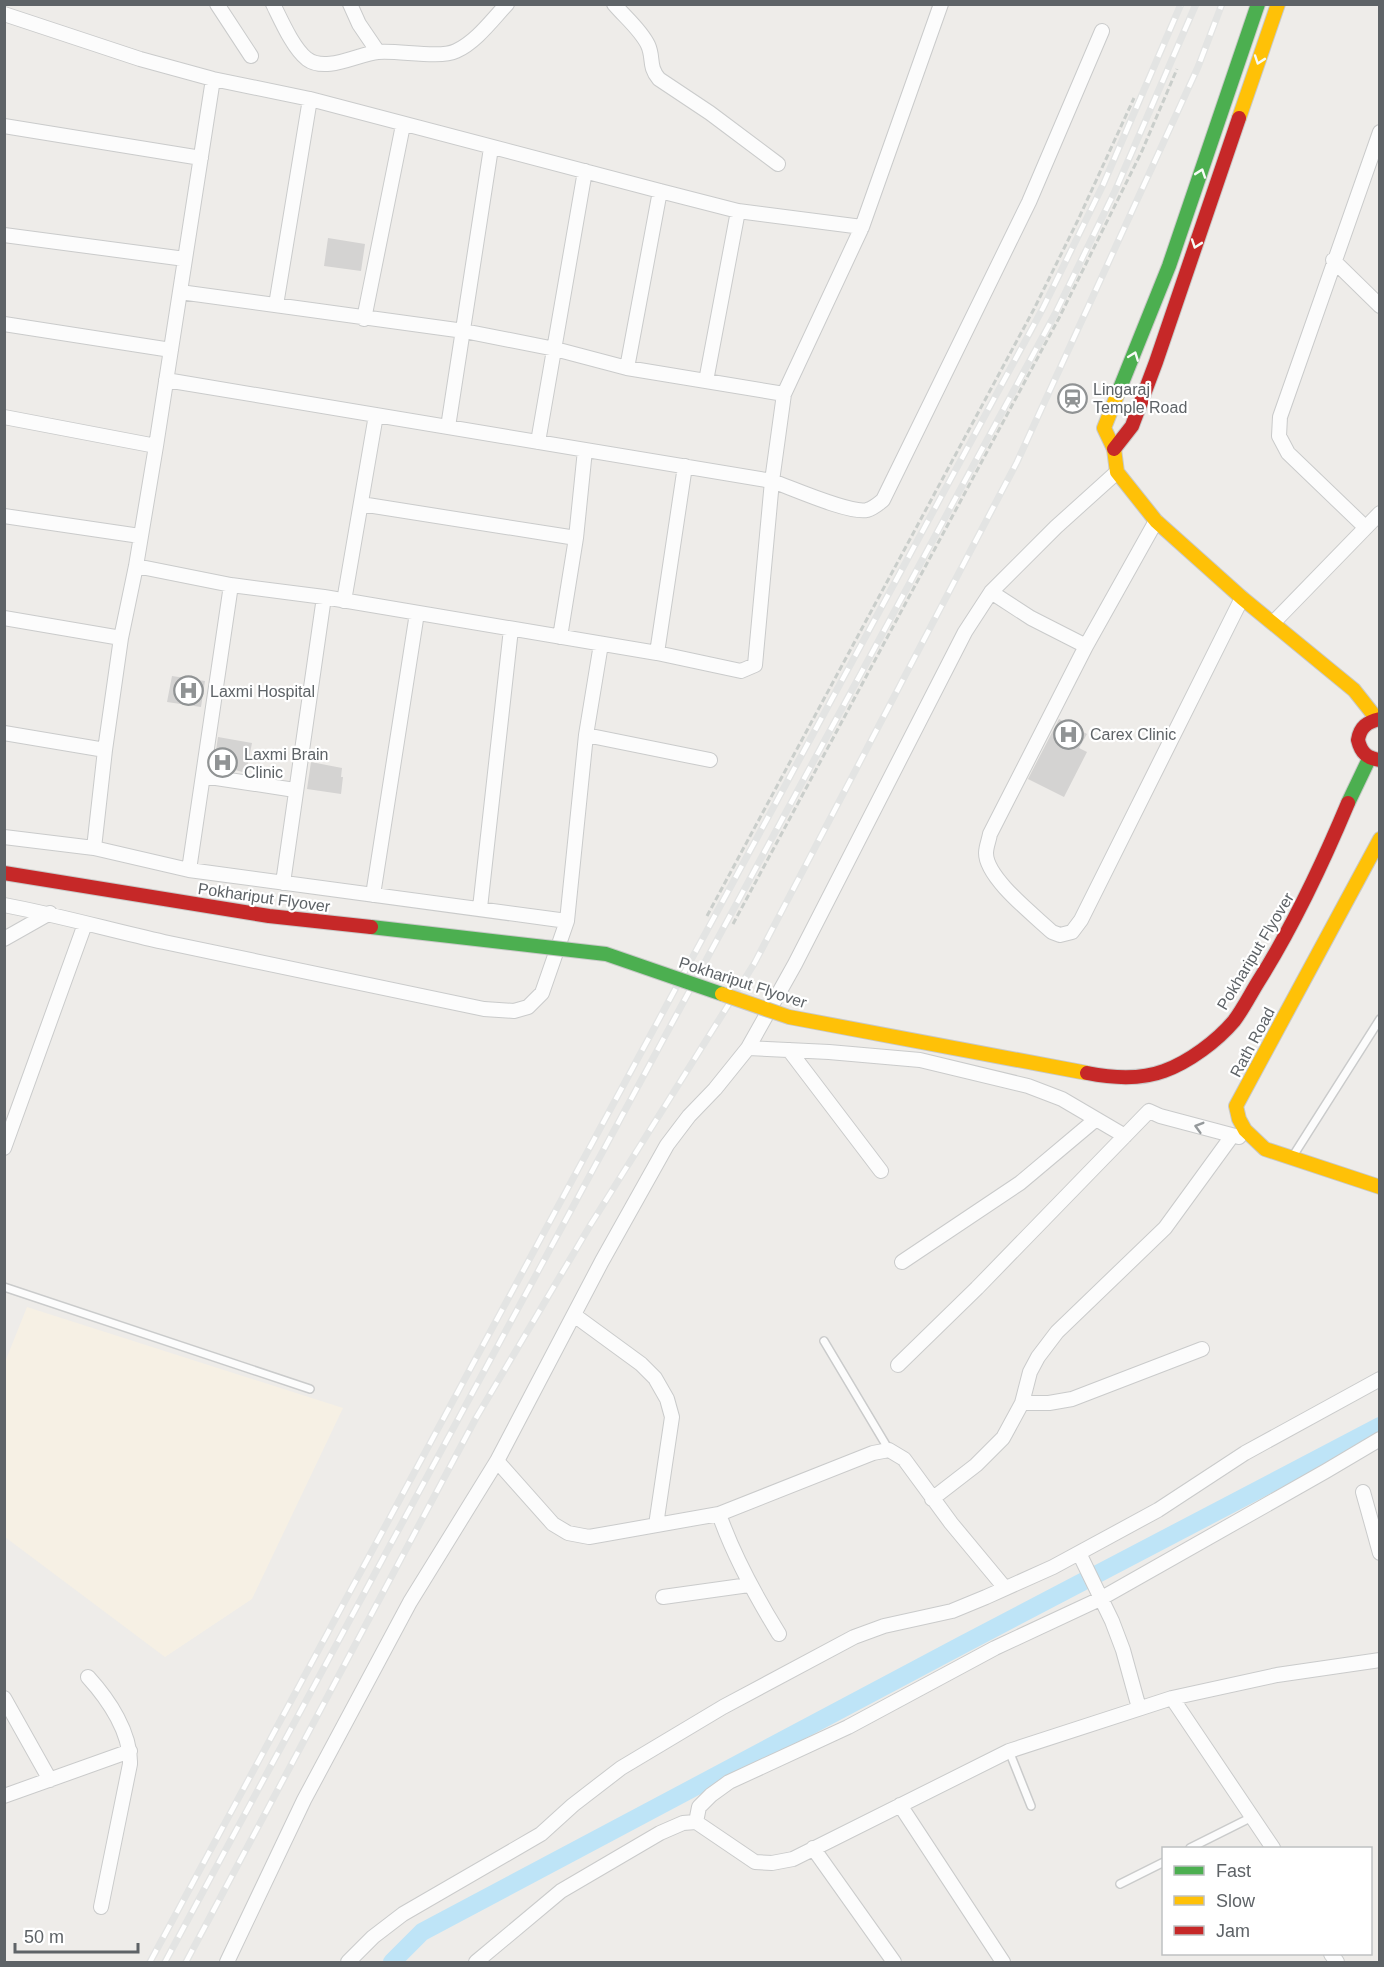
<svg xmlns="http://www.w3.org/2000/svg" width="1384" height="1967" font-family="Arial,sans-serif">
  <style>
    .commercial { fill: #f6f0e4 }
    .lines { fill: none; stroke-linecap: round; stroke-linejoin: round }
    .canal { stroke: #bee4f7; stroke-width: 18 }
    .building { fill: #d4d3d2 }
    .lane-casing { stroke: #cacbcb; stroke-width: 10 }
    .street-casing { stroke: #cacbcb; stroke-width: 16 }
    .fast-casing { stroke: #c8c9c8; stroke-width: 16 }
    .slow-casing { stroke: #c8c9c8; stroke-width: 16 }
    .jam-casing { stroke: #c8c9c8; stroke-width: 16 }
    .path { stroke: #cacecb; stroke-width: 3; stroke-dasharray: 6 3; stroke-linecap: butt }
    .lane { stroke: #fcfcfc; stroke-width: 7 }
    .street { stroke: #fcfcfc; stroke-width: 14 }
    .fast { stroke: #4caf50; stroke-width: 14 }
    .slow { stroke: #ffc107; stroke-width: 14 }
    .jam { stroke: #c62828; stroke-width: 14 }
    .rail-casing { stroke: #e3e4e3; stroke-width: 7 }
    .rail { stroke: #fff; stroke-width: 4.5; stroke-dasharray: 14; stroke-linecap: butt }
    .fast-bridge-casing { stroke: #c8c9c8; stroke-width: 16; stroke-linecap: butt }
    .slow-bridge-casing { stroke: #c8c9c8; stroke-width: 16; stroke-linecap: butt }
    .jam-bridge-casing { stroke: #c8c9c8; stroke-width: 16; stroke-linecap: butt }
    .fast-bridge { stroke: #4caf50; stroke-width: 14 }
    .slow-bridge { stroke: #ffc107; stroke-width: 14 }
    .jam-bridge { stroke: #c62828; stroke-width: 14 }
    .oneway { stroke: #f6fbf6 }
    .oneway2 { stroke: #95999b }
    .labels { text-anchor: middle; stroke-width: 4.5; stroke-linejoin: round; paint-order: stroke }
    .poi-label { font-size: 16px; fill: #5e6367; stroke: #fff; text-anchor: start }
    .street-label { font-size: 16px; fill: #5e6367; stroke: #fff }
  </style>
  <rect width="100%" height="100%" fill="#eeece9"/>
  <path class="commercial" d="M 27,1307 L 343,1408 L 252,1599 L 165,1657 L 5,1537 L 5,1362 Z"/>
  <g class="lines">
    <path class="canal" d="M 392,1962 L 422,1932 L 962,1645 L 1380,1426"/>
  </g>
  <path class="building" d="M 328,238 L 365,244 L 361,271 L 324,266 Z
    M 172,676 L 205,681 L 201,707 L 167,702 Z
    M 1059,719 L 1087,734 L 1079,748 L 1087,752 L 1064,797 L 1028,779 Z
    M 218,737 L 252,743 L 246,773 L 214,764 Z
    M 311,762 L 342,768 L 341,777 L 343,777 L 341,794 L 307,789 Z"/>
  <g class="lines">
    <defs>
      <path id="lane" d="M 1293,1156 L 1380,1019
        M 4,1287 L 310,1389
        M 824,1341 L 889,1450
        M 1009,1751 L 1031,1806
        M 1190,1848 L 1252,1817
        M 1120,1884 L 1164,1862"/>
      <path id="street" d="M 217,4 L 251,56
        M 273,4 C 281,20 293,48 307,59 C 326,73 358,54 378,52 C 399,50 439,59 456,51 C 476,42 492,20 507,4
        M 350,4 L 359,24 L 378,52
        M 614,4 C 625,17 641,30 648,45 C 654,58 648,66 659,79 L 710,113 L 778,164
        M 4,14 L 140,59 L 213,79 L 310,99 L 660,191 L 738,211 L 862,227
        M 4,126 L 201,158
        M 4,235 L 185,259
        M 1333,260 L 1380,306
        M 180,292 L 464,331 L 555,349 L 627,368 L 784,394
        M 276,305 L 310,99
        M 364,319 L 403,125
        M 4,324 L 171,350
        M 627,368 L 660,191
        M 166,380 L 772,481 C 792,488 850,514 867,510 C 874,508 878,504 883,500 L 1029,202 L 1102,31
        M 706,381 L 738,211
        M 4,417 L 156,446
        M 448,427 L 491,148
        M 538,442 L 585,171
        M 361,504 L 576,538
        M 4,516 L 140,536
        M 1156,521 L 1086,646 L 990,834 C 989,840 986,847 986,853 C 986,878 1034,915 1052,932 L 1060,935 L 1072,932 L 1081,920 L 1242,598
        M 1365,527 L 1288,453 L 1279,436 L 1280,417 L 1380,132
        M 136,566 L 231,585 L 324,597 L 657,653 L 741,671 L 755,665 L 772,481 L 784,394 L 862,227 L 941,4
        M 991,592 L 1031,618 L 1086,646
        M 344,601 L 376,415
        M 4,618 L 121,638
        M 1273,623 L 1380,513
        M 560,637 L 576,538 L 585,450
        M 657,653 L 685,466
        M 4,733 L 105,750
        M 586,735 L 710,760
        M 203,776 L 295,790
        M 4,837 L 94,848 L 189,870 L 567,921
        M 94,848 L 105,750 L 121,638 L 136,566 L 156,446 L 213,79
        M 189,870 L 231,585
        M 283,883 L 324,597
        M 373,895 L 417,613
        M 4,905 C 58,915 110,930 164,942 C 270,965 377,986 484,1009 L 514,1011 L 528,1007 L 542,993 L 567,921 L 586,735 L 601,644
        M 480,908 L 511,629
        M 4,939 L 50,913
        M 748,1048 L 829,1052 L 920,1060 L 1028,1086 L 1062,1099 L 1125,1136
        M 789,1050 L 881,1171
        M 4,1148 L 85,924
        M 902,1262 L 1020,1183 L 1095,1120
        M 574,1315 L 641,1364 L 655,1378 L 667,1399 L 672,1417 L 656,1525
        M 898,1365 L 977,1288 L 1149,1111 L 1160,1116 L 1239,1137
        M 1022,1403 L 1049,1403 L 1072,1399 L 1202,1349
        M 497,1461 L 553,1524 L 568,1533 L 589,1537 L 719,1514 L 873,1453 L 889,1450 L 904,1459 L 951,1523 L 1005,1588
        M 1363,1492 L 1380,1553
        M 932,1499 L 976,1465 L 1003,1438 L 1022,1403 L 1030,1372 L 1038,1357 L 1057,1332 L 1165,1228 L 1232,1136
        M 719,1514 C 734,1557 755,1595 779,1634
        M 1079,1553 L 1112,1621 L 1123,1650 L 1139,1708
        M 663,1597 L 749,1585
        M 88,1677 C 109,1700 131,1733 130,1764 L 101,1907
        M 4,1698 L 50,1780
        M 1172,1698 L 1273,1848
        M 4,1796 L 130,1751
        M 900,1805 L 1003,1962
        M 696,1822 L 699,1807 L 711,1795 L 729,1782 L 848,1727 L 995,1648 L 1100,1599 L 1326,1471 L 1380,1439
        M 813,1848 L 894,1962
        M 1331,1954 L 1337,1962
        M 227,1962 L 304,1800 L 410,1602 L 497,1461 L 602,1261 L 667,1145 L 689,1116 L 715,1089 L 748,1048 L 795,964 L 965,632 L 991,592 L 1056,527 L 1117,472
        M 348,1962 L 373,1937 L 403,1914 L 541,1834 L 573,1805 L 621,1768 L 723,1707 L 854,1637 L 884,1626 L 952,1611 L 986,1597 L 1053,1567 L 1158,1510 L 1245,1453 L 1380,1379
        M 476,1962 L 561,1891 L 660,1833 L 683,1823 L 696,1822 L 755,1862 L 772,1863 L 793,1859 L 1009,1751 L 1172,1698 L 1277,1675 L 1380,1660"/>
      <path id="fast" d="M 1118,393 L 1169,266 L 1258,4
        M 1348,803 L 1369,759"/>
      <path id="slow" d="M 1239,118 L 1278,4
        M 1118,393 L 1104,428 L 1114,449 L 1117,472 L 1156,521 L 1242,598 L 1354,690 L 1377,719
        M 1380,839 L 1236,1106 L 1239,1119 L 1245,1130 L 1265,1149 L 1380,1187"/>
      <path id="jam" d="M 1114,449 L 1132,426 L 1156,362 L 1239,118
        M 1380,719 C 1367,722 1360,727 1358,740 C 1361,753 1367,758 1380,760"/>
    </defs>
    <use href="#lane" class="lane-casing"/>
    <use href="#street" class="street-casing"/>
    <use href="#fast" class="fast-casing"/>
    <use href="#slow" class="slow-casing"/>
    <use href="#jam" class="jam-casing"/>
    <path class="path" d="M 707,916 L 1034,309 L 1078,220 L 1134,98
      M 733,924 L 1059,318 L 1142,151 L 1177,69"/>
    <use href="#lane" class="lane"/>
    <use href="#street" class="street"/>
    <use href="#fast" class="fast"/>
    <use href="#slow" class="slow"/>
    <use href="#jam" class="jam"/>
    <defs>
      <path id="rail" d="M 150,1962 L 1043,308 L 1103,185 L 1181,4
        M 165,1962 L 1055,314 L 1115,191 L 1196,4
        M 186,1962 L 476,1418 L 591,1224 L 754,964 L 1017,462 L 1198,67 L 1222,4"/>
    </defs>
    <use href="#rail" class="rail-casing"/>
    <use href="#rail" class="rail"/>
    <defs>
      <path id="fast-bridge" d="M 371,927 L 606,954 L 722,994"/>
      <path id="slow-bridge" d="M 722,994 L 789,1017 L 1087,1073"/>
      <path id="jam-bridge" d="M 4,873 L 269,916 L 371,927
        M 1087,1073 C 1112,1078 1140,1080 1164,1071 C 1189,1062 1217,1041 1234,1021 C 1243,1009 1250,995 1258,982 C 1294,925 1322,865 1348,803"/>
    </defs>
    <use href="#fast-bridge" class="fast-bridge-casing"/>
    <use href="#slow-bridge" class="slow-bridge-casing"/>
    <use href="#jam-bridge" class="jam-bridge-casing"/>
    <use href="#fast-bridge" class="fast-bridge"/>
    <use href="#slow-bridge" class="slow-bridge"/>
    <use href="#jam-bridge" class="jam-bridge"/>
  </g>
  <defs><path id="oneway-chevron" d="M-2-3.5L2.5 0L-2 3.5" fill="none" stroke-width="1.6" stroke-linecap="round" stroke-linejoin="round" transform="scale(1.5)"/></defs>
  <g class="oneway">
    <use href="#oneway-chevron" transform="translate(1259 60) rotate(109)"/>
    <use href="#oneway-chevron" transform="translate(1201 173) rotate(-71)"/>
    <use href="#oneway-chevron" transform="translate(1196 244) rotate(109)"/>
    <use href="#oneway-chevron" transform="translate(1134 356) rotate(-69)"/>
  </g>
  <use class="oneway2" href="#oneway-chevron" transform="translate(1199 1127) rotate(-164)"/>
  <defs>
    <symbol id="station-ring" viewBox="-11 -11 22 22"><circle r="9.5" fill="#fff" stroke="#909394" stroke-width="1.5"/><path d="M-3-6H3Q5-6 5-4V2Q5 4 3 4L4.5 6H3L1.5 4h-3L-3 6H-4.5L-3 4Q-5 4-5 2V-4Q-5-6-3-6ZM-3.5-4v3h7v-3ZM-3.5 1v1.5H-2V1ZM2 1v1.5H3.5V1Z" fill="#909394"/></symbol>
    <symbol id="hospital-ring" viewBox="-11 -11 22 22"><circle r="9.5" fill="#fff" stroke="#909394" stroke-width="1.5"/><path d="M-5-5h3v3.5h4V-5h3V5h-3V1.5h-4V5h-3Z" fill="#909394"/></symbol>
  </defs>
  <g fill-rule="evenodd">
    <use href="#station-ring" x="1056" y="382" width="33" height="33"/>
    <use href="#hospital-ring" x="172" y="674" width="33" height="33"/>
    <use href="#hospital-ring" x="1052" y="718" width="33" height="33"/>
    <use href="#hospital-ring" x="206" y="746" width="33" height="33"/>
  </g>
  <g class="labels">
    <g class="poi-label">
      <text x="1093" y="395">Lingaraj<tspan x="1093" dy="18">Temple Road</tspan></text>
      <text x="210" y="697">Laxmi Hospital</text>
      <text x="1090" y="740">Carex Clinic</text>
      <text x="244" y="760">Laxmi Brain<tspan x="244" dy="18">Clinic</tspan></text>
    </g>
    <g class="street-label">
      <text transform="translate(264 897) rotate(8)" y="6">Pokhariput Flyover</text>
      <text transform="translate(1255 951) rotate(-59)" y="6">Pokhariput Flyover</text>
      <text transform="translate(743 982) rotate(18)" y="6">Pokhariput Flyover</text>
      <text transform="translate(1252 1042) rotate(-62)" y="6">Rath Road</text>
    </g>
  </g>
  <rect width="1384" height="1967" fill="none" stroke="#5e6367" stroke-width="12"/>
  <rect x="1162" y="1847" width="210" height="108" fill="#ffffff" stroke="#bfc1c2" stroke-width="1.5"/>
  <rect x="1174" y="1866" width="30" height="9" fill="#4caf50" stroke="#bfc1c2" stroke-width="1.5"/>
  <text x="1216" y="1877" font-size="18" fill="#5e6367">Fast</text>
  <rect x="1174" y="1896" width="30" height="9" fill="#ffc107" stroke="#bfc1c2" stroke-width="1.5"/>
  <text x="1216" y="1907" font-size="18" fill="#5e6367">Slow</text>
  <rect x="1174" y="1926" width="30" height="9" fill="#c62828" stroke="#bfc1c2" stroke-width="1.5"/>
  <text x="1216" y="1937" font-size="18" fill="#5e6367">Jam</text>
  <path d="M15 1943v9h123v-9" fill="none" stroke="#5e6367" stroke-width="3"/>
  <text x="24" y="1943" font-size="18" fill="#5e6367" stroke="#ffffff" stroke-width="4.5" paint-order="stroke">50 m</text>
</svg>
